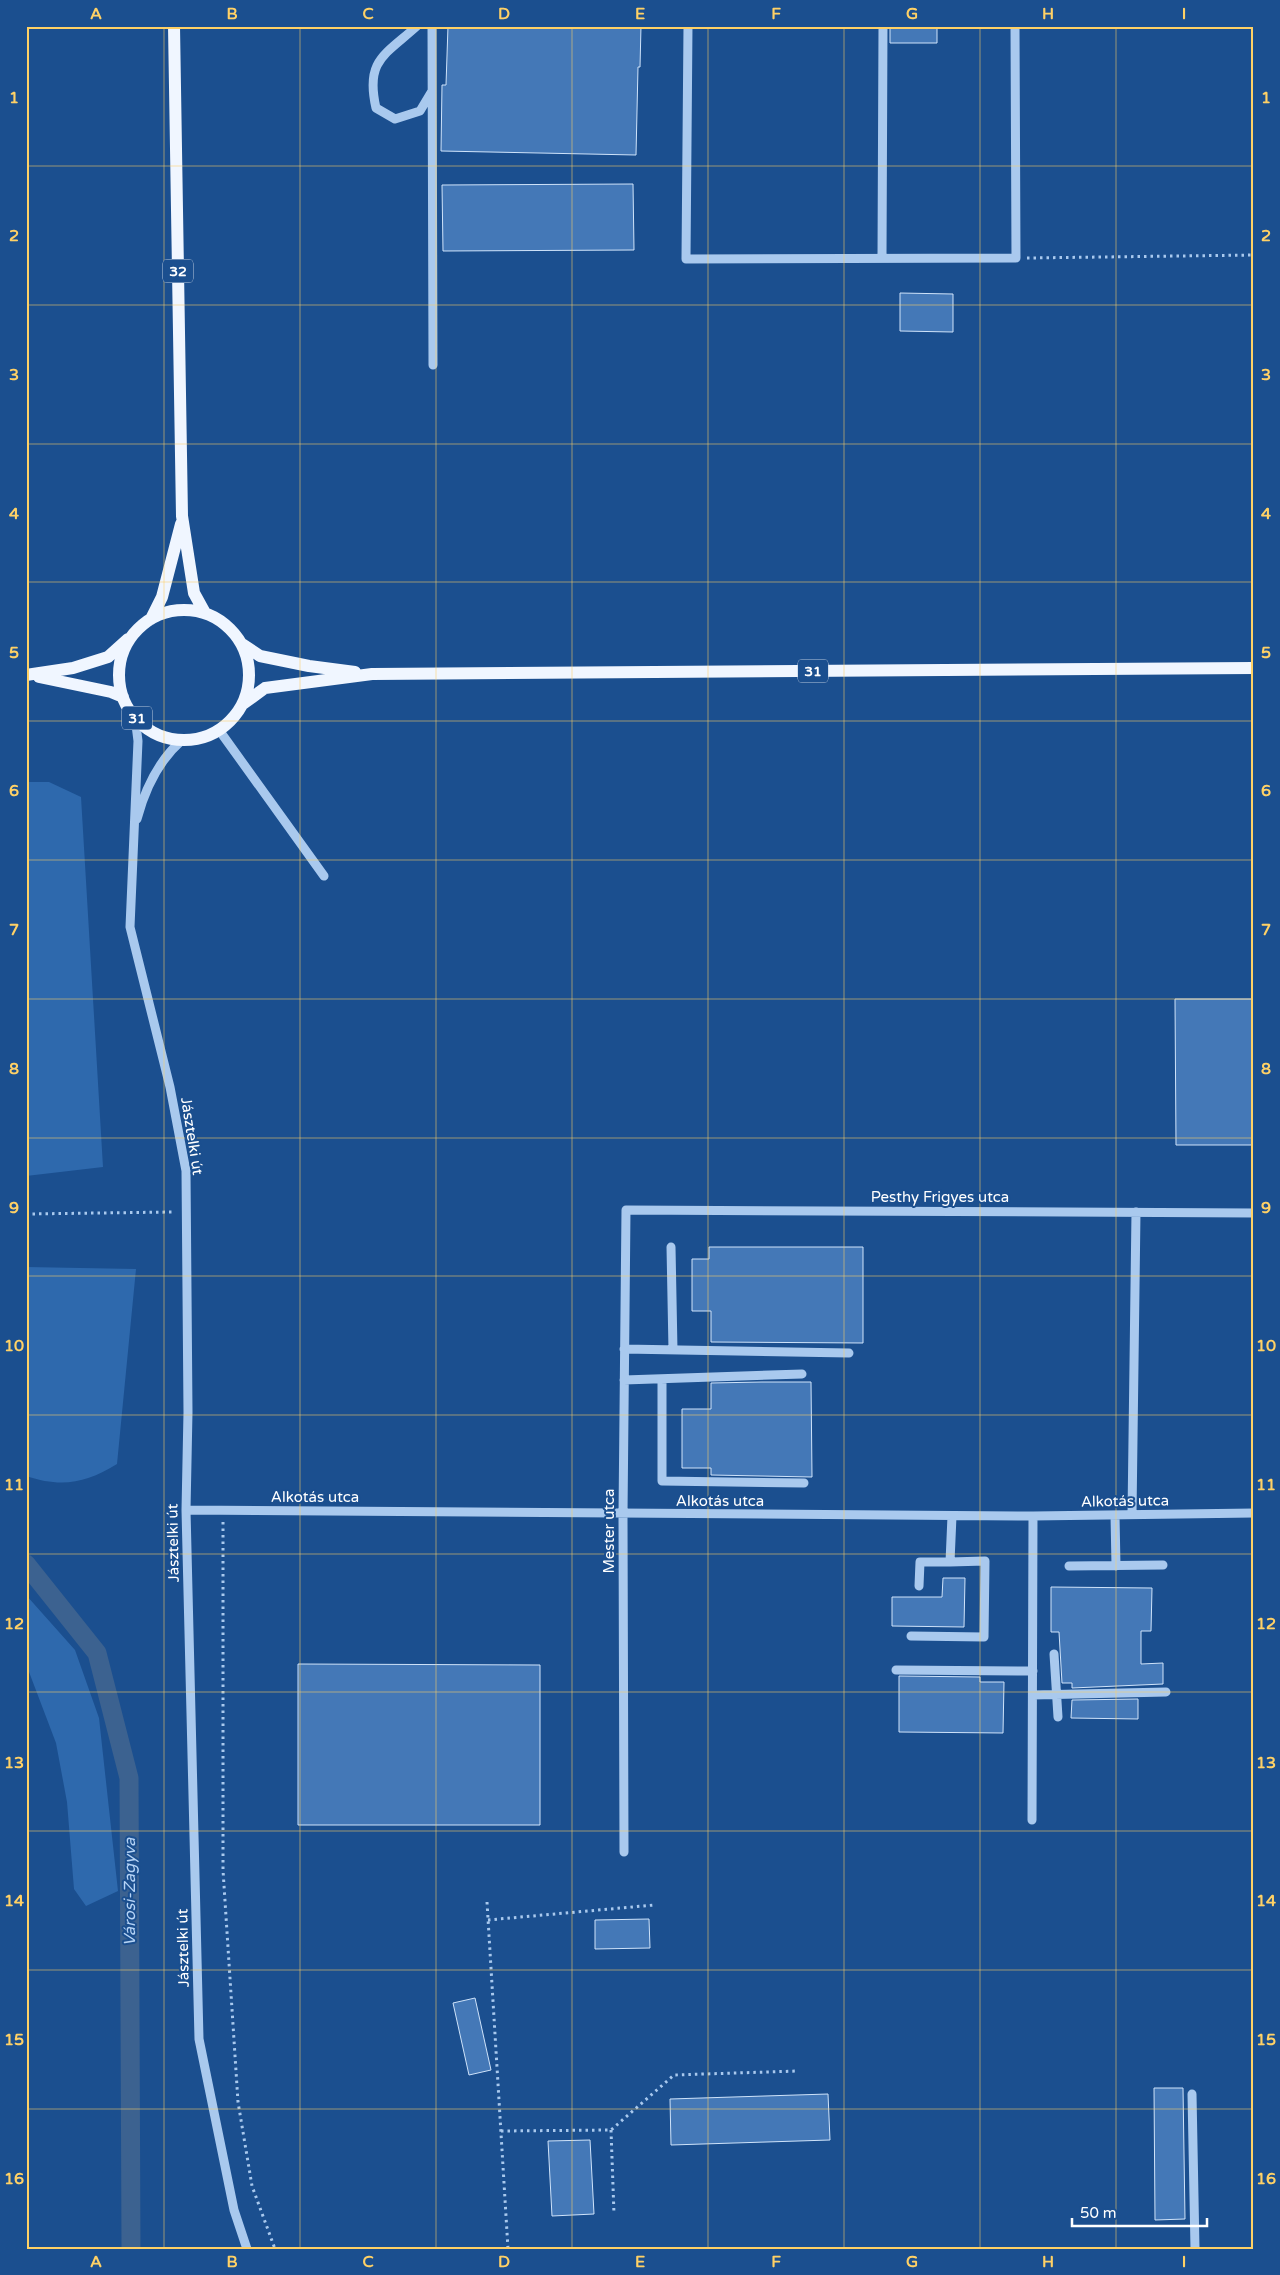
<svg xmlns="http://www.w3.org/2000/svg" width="1280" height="2275" font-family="'Varela Round',sans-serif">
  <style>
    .green { fill: #2e69ad }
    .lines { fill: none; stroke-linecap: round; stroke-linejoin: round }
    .canal { stroke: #3c6290; stroke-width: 19 }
    .building { fill: #4478b7; stroke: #cfe3fa }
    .path { stroke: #a9c9ee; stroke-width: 3; stroke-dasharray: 2.5 4; stroke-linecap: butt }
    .minor { stroke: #a9c9ee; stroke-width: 9 }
    .major { stroke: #f0f6ff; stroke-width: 12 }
    .grid { fill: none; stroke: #ffd166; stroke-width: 1; stroke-opacity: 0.55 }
    .labels { text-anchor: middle; stroke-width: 4; stroke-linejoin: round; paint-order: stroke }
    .shield { fill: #1b4f8f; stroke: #bbcadd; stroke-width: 1 }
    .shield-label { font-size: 14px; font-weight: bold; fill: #fff }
    .street-label { font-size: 15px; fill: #fff; stroke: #1b4f8f }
    .water-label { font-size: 16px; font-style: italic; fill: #b5d3f5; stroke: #1b4f8f }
    .neatline { fill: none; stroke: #ffd166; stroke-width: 2 }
    .grid-label { font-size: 16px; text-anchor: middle; font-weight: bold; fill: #ffd166 }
  </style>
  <rect width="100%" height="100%" fill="#1b4f8f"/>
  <path class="green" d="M 26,782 L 49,782 L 81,797 L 103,1167 L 26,1176 Z
    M 26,1267 L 136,1269 L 117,1464 C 86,1483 62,1488 26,1476 Z
    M 26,1595 L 75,1650 L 99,1718 L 118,1891 L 86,1906 L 74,1889 L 67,1802 L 56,1743 L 26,1664 Z"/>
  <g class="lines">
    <path class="canal" d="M 26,1564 L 97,1653 L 129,1778 L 131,2249"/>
  </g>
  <path class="building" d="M 448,26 L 641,26 L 640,67 L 638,67 L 636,155 L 441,151 L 442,85 L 446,85 Z
    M 890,26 L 937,26 L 937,43 L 890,43 Z
    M 633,184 L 634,250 L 443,251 L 442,185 Z
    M 900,293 L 953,294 L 953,332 L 900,331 Z
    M 1175,999 L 1254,999 L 1254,1145 L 1176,1145 Z
    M 709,1247 L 863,1247 L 863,1343 L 711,1342 L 711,1311 L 692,1311 L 692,1259 L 709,1259 Z
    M 762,1382 L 811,1382 L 812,1477 L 711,1475 L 711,1468 L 682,1468 L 682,1409 L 711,1409 L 711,1383 Z
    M 943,1578 L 965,1578 L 964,1627 L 892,1626 L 892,1597 L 942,1597 Z
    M 1051,1587 L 1152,1588 L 1151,1631 L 1141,1631 L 1141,1664 L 1163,1663 L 1163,1684 L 1072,1688 L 1072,1683 L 1062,1683 L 1059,1632 L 1051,1632 Z
    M 298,1664 L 540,1665 L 540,1825 L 298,1825 Z
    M 899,1676 L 980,1677 L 980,1682 L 1004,1682 L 1003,1733 L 899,1732 Z
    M 1138,1699 L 1138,1719 L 1071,1718 L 1072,1700 Z
    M 649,1919 L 650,1948 L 595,1949 L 595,1920 Z
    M 475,1998 L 491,2070 L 469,2075 L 453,2003 Z
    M 1154,2088 L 1183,2088 L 1185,2219 L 1155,2220 Z
    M 828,2094 L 830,2140 L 671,2145 L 670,2099 Z
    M 590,2140 L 594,2214 L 552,2216 L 548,2141 Z"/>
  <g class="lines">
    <path class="path" d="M 1027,258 L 1254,255
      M 26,1214 L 173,1212
      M 223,1522 L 223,1870 L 238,2102 L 252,2186 L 275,2249
      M 487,1902 L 508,2249
      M 488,1920 L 654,1905
      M 611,2130 L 614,2214
      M 501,2131 L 611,2130 L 674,2075 L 798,2071"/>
    <path class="minor" d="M 417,26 C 385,55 365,60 376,108 L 395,119 L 420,111 L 432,91
      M 432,26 L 433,365
      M 688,26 L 686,259 L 1016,258 L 1015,26
      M 882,258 L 883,26
      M 135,717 L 138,741 L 130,927 L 170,1087 L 186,1171 L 188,1412 L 186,1510 L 199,2039 L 234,2210 L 247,2249
      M 219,730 L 324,876
      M 137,819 C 145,789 158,761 182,740
      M 671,1247 L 673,1350
      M 624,1349 L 849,1353
      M 662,1379 L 662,1481 L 804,1483
      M 624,1380 L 802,1374
      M 186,1510 L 1033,1516 L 1254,1513
      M 1132,1514 L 1136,1212
      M 1115,1515 L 1116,1566
      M 1069,1566 L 1163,1565
      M 919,1586 L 920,1562 L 950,1562
      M 911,1636 L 984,1637 L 985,1561 L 950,1562 L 952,1516
      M 1054,1654 L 1058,1717
      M 896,1670 L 1033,1671
      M 1033,1695 L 1166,1692
      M 1032,1820 L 1033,1516
      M 624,1852 L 623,1514 L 626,1210 L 1254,1213
      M 1192,2094 L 1195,2249"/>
    <path class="major" d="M 174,26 L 182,516 L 194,593 L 205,613
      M119 675a65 65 0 1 1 130 0a65 65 0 1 1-130 0Z
      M 151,619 L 162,597 L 181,524
      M 242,644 L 260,656 L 309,666 L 355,672
      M 26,675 L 73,668 L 108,657 L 128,639
      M 39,677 L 111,692 L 123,697
      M 243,704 L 265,688 L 372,674 L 1254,668"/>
  </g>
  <path class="grid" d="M 164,26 L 164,2249M 300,26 L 300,2249M 436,26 L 436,2249M 572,26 L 572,2249M 708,26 L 708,2249M 844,26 L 844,2249M 980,26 L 980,2249M 1116,26 L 1116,2249M 26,166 L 1254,166M 26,305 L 1254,305M 26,444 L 1254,444M 26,582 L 1254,582M 26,721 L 1254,721M 26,860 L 1254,860M 26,999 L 1254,999M 26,1138 L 1254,1138M 26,1276 L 1254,1276M 26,1415 L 1254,1415M 26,1554 L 1254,1554M 26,1692 L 1254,1692M 26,1831 L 1254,1831M 26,1970 L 1254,1970M 26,2109 L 1254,2109"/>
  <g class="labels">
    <g class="shield">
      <rect x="163" y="259.5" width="30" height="23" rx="4"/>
      <rect x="798" y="659.5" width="30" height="23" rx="4"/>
      <rect x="122" y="706.5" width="30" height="23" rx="4"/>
    </g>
    <g class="shield-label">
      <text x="178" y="276">32</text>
      <text x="813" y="676">31</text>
      <text x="137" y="723">31</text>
    </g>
    <g class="street-label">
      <text transform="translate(192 1136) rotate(81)" y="5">Jásztelki út</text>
      <text x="940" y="1202">Pesthy Frigyes utca</text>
      <text x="315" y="1502">Alkotás utca</text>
      <text x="720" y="1506">Alkotás utca</text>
      <text transform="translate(1125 1501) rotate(-1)" y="5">Alkotás utca</text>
      <text transform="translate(609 1531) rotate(-90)" y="5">Mester utca</text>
      <text transform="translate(173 1543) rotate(-91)" y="5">Jásztelki út</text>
      <text transform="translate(183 1948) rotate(-91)" y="5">Jásztelki út</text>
    </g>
    <g class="water-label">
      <text transform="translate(129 1892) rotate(-90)" y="6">Városi-Zagyva</text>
    </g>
  </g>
  <rect width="1280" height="2275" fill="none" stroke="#1b4f8f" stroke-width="55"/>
  <path d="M1072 2218v8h135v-8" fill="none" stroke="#ffffff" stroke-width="2.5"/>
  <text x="1080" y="2218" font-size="15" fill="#ffffff" stroke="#1b4f8f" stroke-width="4" paint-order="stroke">50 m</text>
  <rect x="28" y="28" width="1224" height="2220" class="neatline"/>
  <g class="grid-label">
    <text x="96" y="19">A</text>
    <text x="232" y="19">B</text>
    <text x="368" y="19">C</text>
    <text x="504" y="19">D</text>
    <text x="640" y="19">E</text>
    <text x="776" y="19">F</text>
    <text x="912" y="19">G</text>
    <text x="1048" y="19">H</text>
    <text x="1184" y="19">I</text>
    <text x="14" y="103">1</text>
    <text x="1266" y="103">1</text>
    <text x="14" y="241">2</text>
    <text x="1266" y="241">2</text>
    <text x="14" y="380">3</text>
    <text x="1266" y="380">3</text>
    <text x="14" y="519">4</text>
    <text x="1266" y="519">4</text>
    <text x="14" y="658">5</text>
    <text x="1266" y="658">5</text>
    <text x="14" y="796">6</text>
    <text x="1266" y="796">6</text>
    <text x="14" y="935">7</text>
    <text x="1266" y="935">7</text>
    <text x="14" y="1074">8</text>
    <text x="1266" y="1074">8</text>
    <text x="14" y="1213">9</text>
    <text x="1266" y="1213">9</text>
    <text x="14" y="1351">10</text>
    <text x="1266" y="1351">10</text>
    <text x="14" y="1490">11</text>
    <text x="1266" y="1490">11</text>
    <text x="14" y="1629">12</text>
    <text x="1266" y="1629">12</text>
    <text x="14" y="1768">13</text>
    <text x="1266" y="1768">13</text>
    <text x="14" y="1906">14</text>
    <text x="1266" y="1906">14</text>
    <text x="14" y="2045">15</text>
    <text x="1266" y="2045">15</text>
    <text x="14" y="2184">16</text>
    <text x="1266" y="2184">16</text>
    <text x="96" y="2267">A</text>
    <text x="232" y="2267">B</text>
    <text x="368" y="2267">C</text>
    <text x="504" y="2267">D</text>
    <text x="640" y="2267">E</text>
    <text x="776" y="2267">F</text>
    <text x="912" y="2267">G</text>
    <text x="1048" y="2267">H</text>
    <text x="1184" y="2267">I</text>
  </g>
</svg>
